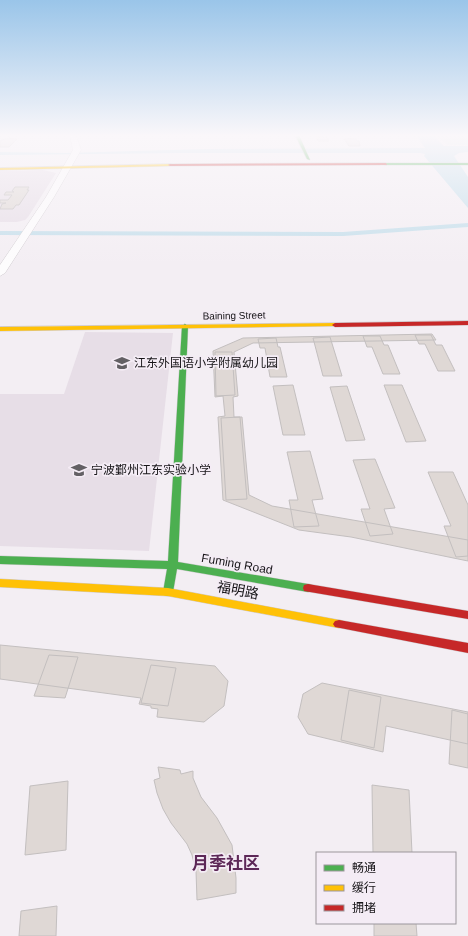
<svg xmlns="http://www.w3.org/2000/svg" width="468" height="936" font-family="Arial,'Noto Sans SC',sans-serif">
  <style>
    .built { fill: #e7dee7 }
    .green { fill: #deeae4 }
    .water { fill: #c6dfeb }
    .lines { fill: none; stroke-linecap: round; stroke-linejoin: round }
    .canal { fill: #c6dfeb; fill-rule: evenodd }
    .building { fill: #dfd8d5; stroke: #c3bfbf }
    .street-casing { stroke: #cfcbcf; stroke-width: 1 }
    .fast-casing { stroke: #cfcbcf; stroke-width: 1 }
    .slow-casing { stroke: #cfcbcf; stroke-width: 1 }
    .jam-casing { stroke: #cfcbcf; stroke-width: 1 }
    .street { fill: #fdfcfd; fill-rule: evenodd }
    .fast { fill: #4caf50; fill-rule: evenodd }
    .slow { fill: #ffc107; fill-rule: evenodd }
    .jam { fill: #c62828; fill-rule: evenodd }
    .labels { text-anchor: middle; stroke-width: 3.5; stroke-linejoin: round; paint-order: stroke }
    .far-street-label { font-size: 10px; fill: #161417; stroke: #f4ecf5 }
    .poi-label { font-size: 12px; fill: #161417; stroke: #f4ecf5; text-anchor: start }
    .street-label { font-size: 12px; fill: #161417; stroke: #f4ecf5 }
    .near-street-label { font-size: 14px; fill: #161417; stroke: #f4ecf5 }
    .near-quarter-label { font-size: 17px; font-weight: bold; fill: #5d2857; stroke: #f4ecf5 }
  </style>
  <rect width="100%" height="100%" fill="#f3eef3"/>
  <path class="built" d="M 43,170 L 56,173 L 28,217 L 25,220 L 17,222 L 0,222 L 0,171 Z
    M 85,332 L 173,333 L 149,551 L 0,546 L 0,394 L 64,394 Z"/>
  <path class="green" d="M 435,135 L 463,135 L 468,140 L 468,145 L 448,145 Z"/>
  <path class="water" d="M 416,135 L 433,135 L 444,146 L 468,146 L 468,152 L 459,153 L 454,156 L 468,177 L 468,208 L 424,156 L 425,154 L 420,153 L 180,153 L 0,155 L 0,152 L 66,153 L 205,149 L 425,148 Z"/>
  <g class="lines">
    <path class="canal" d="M 468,223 L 468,227 L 343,236 L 0,235 L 0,231 L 343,232 Z"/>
  </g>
  <path class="building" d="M 315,135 L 325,135 L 329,141 L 318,141 Z
    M 7,138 L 17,139 L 9,147 L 0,147 L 0,141 Z
    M 355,138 L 357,141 L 359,141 L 360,146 L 349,146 L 344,139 Z
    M 15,187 L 29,187 L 27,190 L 29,190 L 19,205 L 16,205 L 13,209 L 0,209 L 2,204 L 6,203 L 0,203 L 0,200 L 8,200 L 12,195 L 4,195 L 6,192 L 14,192 L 12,191 Z
    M 432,334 L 436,340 L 253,343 L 234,352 L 238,396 L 233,397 L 234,417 L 242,417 L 249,495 L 272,506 L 468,540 L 468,561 L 351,537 L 299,530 L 223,500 L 218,417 L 225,416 L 223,396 L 215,397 L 213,351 L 243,338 Z
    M 415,335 L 431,335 L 436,345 L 442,345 L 455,371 L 438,371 L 425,344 L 419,344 Z
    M 363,336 L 380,336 L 384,345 L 388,345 L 400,374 L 383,374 L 372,347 L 367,347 Z
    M 330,337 L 342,376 L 323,376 L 313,338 Z
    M 276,338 L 278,347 L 280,347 L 287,377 L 270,377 L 265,348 L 260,348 L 258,339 Z
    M 215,352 L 232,352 L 235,395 L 216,396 Z
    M 293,385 L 305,435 L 283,435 L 273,386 Z
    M 384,385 L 402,385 L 426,441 L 406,442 Z
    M 347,386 L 365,440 L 346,441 L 330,387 Z
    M 240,417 L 247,499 L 226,500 L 221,418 Z
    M 310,451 L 323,499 L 312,500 L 319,526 L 294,527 L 289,500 L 298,500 L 287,452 Z
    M 375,459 L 395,508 L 384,509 L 393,534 L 370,536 L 361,509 L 370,509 L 353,460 Z
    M 428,472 L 453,472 L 468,505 L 468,556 L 456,557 L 444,526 L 451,526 Z
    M 0,645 L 215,666 L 228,681 L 224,706 L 204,722 L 157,717 L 158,709 L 151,708 L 151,706 L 139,704 L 141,698 L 0,679 Z
    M 49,655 L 78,657 L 65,698 L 34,696 Z
    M 151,665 L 176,668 L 168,706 L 141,703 Z
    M 322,683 L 468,712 L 468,744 L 386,726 L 383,752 L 308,734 L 298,717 L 303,694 Z
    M 349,690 L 381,697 L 374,748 L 341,740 Z
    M 452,710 L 468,714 L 468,768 L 449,764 Z
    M 158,767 L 180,770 L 181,774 L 193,771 L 193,778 L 201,797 L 217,818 L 232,845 L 236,878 L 236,893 L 197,900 L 196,871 L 192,855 L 187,844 L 171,823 L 163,809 L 157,793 L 154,780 L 160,778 Z
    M 68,781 L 66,850 L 25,855 L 30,786 Z
    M 372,785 L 409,790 L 412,853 L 373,853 Z
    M 57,906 L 56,936 L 19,936 L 21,911 Z
    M 374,923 L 416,923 L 417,936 L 374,936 Z"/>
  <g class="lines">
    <defs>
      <path id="street" d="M 70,135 L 76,135 L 81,150 L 54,197 L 5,273 L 0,276 L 0,265 L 46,197 L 73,150 Z"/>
      <path id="fast" d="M 295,135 L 299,135 L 310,160 L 307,159 Z
        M 386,163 L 468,163 L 468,165 L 385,165 Z
        M 185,324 L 188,326 L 178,562 L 308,584 L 312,585 L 313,588 L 312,591 L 308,592 L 177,569 L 173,592 L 172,595 L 168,596 L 164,595 L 163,592 L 167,569 L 0,564 L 0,556 L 168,561 L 182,326 Z"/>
      <path id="slow" d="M 171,164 L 170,166 L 0,170 L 0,168 Z
        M 335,323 L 337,324 L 337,326 L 0,331 L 0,327 Z
        M 0,579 L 168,588 L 339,620 L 343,621 L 345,624 L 343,627 L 339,628 L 168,596 L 0,587 Z"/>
      <path id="jam" d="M 386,163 L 387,165 L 170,166 L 168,165 L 170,164 Z
        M 468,321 L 468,325 L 335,327 L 332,325 L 335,323 Z
        M 308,584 L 468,611 L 468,619 L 304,591 L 303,588 L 304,585 Z
        M 339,620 L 468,643 L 468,653 L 335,627 L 333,624 L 335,621 Z"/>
    </defs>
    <use href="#street" class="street-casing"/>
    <use href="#fast" class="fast-casing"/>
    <use href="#slow" class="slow-casing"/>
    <use href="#jam" class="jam-casing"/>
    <use href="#street" class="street"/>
    <use href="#fast" class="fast"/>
    <use href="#slow" class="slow"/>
    <use href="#jam" class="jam"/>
  </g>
  <linearGradient id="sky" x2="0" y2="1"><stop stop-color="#9ac5e9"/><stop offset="0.51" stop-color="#faf7fa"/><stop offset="1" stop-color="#faf7fa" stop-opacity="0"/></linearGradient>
  <rect width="468" height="266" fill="url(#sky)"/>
  <defs>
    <symbol id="school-bare" viewBox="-9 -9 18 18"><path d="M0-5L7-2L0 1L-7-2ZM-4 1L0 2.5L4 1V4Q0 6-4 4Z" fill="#636064" stroke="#f4ecf5" stroke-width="2.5" paint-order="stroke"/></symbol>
  </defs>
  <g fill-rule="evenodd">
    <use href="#school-bare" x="111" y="352" width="22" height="22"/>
    <use href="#school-bare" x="68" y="459" width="22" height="22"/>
  </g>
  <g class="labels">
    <g class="far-street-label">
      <text transform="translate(234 315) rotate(-1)" y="4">Baining Street</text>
    </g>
    <g class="poi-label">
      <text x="134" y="367">江东外国语小学附属幼儿园</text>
      <text x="91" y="474">宁波鄞州江东实验小学</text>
    </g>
    <g class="street-label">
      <text transform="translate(237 564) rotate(10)" y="4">Fuming Road</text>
    </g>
    <g class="near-street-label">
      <text transform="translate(238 590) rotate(11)" y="5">福明路</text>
    </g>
    <g class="near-quarter-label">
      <text x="226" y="869">月季社区</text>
    </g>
  </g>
  <rect x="316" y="852" width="140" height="72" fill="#f4ecf5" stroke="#9b969c"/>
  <rect x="324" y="865" width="20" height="6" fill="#4caf50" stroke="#9b969c"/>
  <text x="352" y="872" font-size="12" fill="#161417">畅通</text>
  <rect x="324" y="885" width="20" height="6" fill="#ffc107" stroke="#9b969c"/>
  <text x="352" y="892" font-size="12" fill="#161417">缓行</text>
  <rect x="324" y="905" width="20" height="6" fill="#c62828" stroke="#9b969c"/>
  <text x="352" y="912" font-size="12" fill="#161417">拥堵</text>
</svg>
